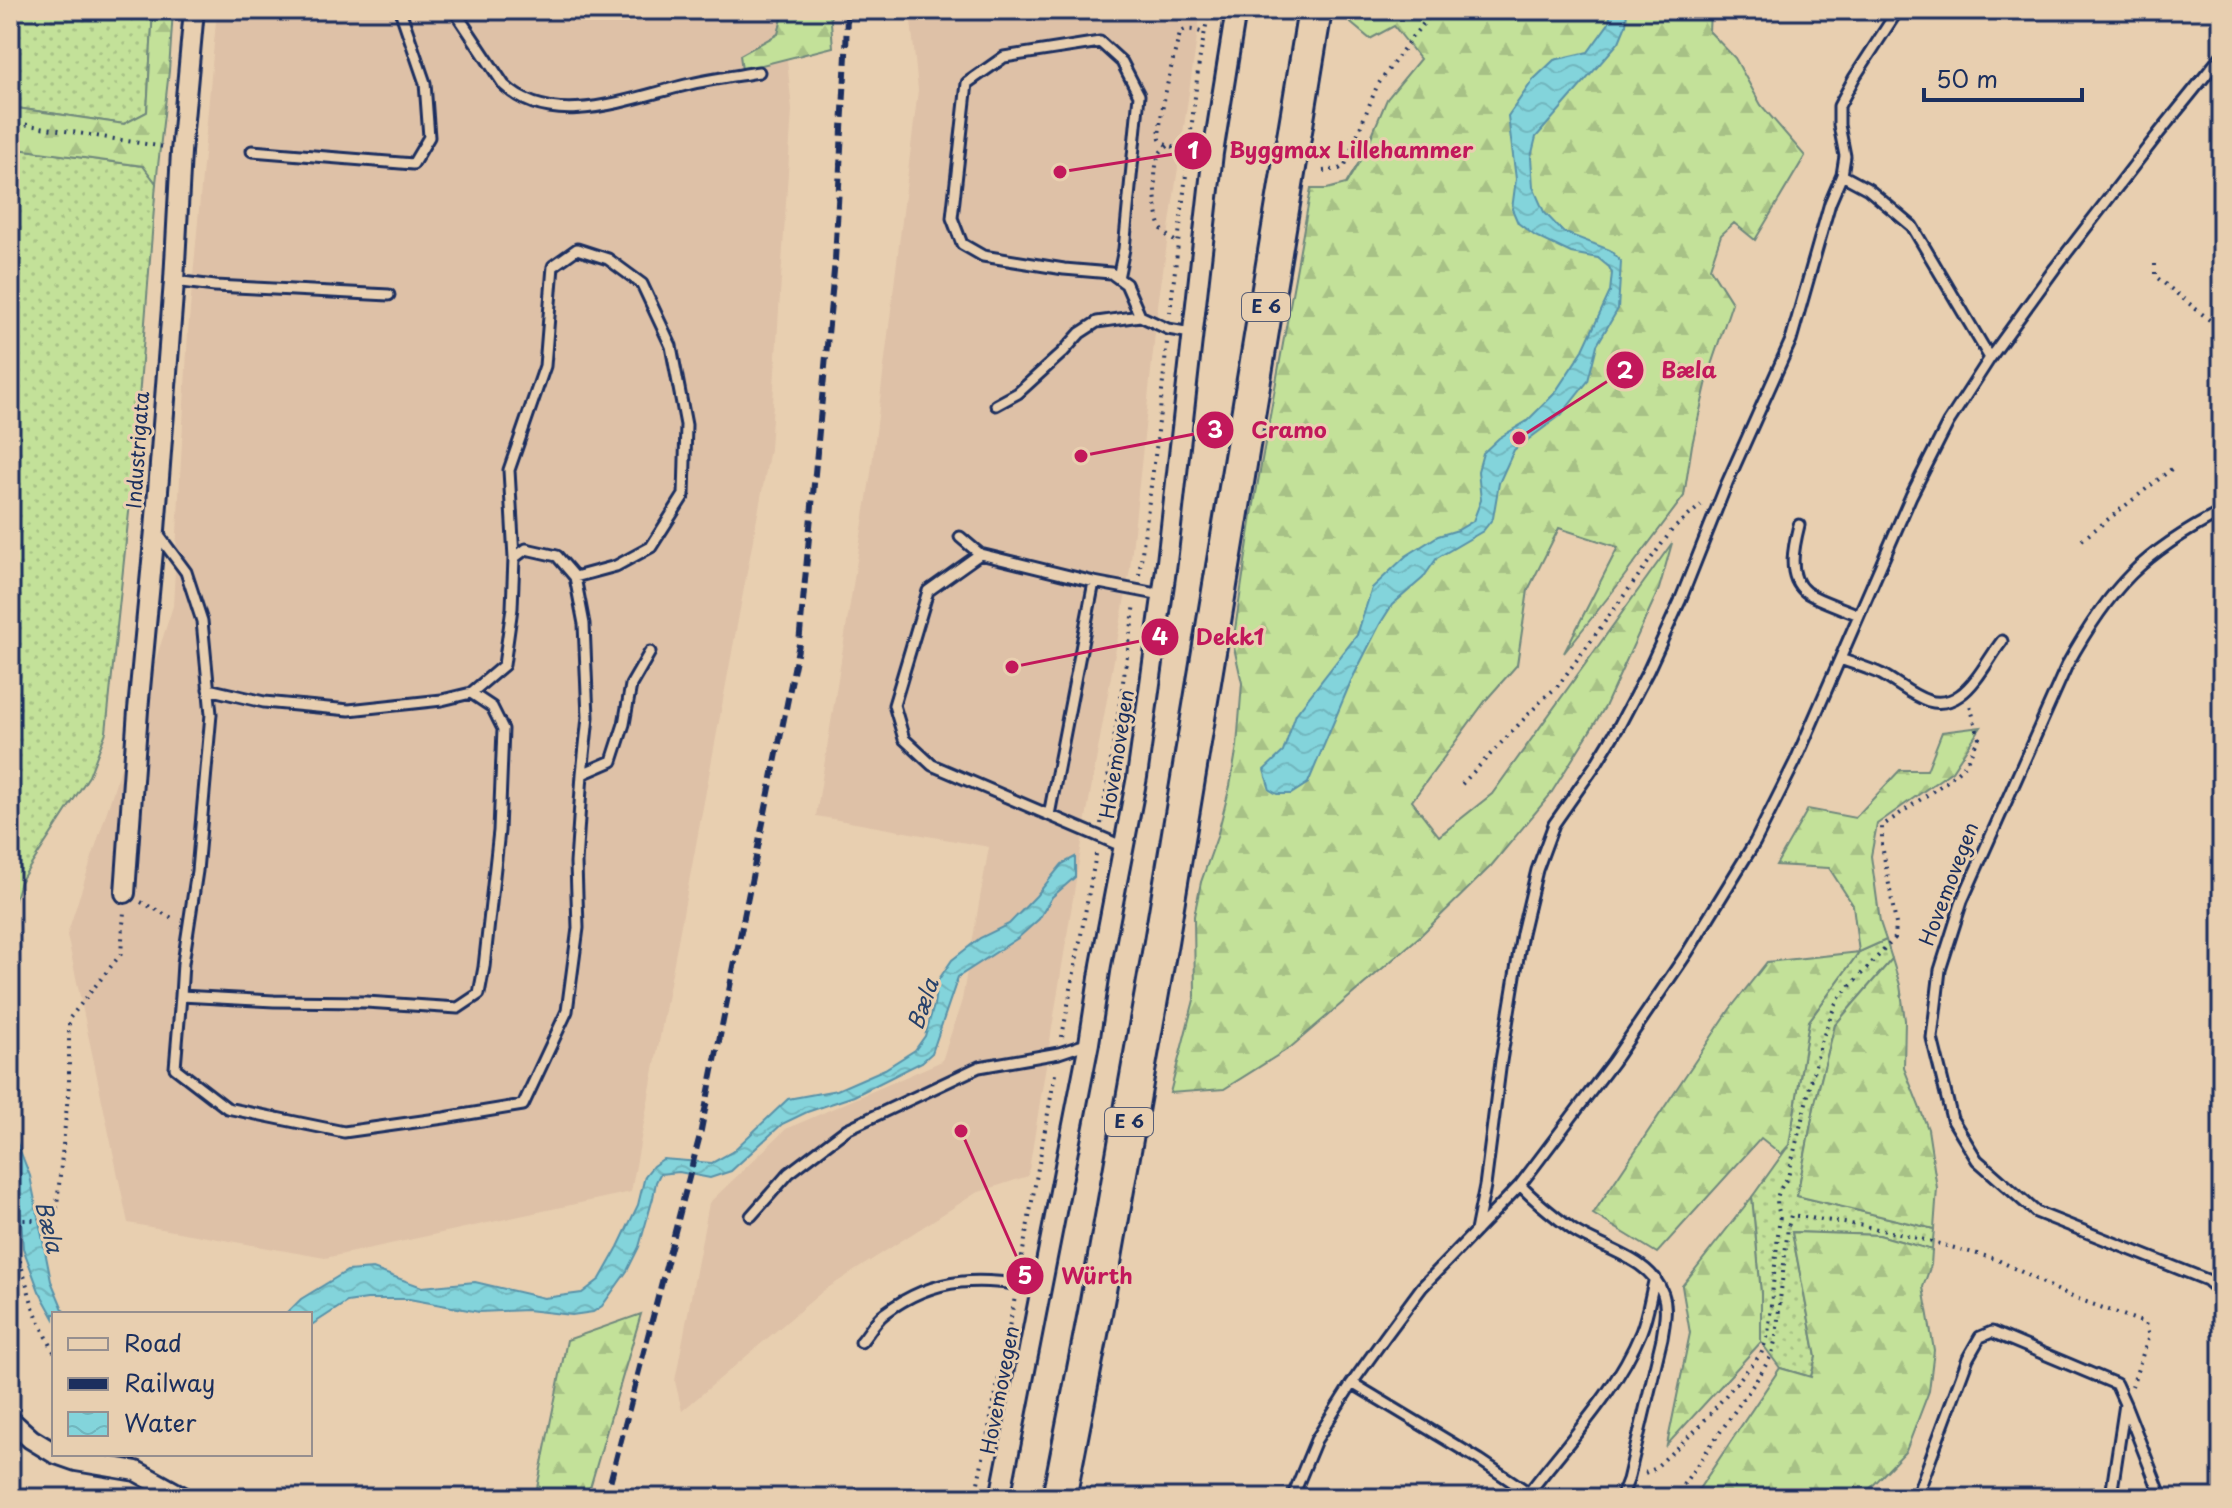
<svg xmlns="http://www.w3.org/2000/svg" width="2232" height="1508" font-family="'Playpen Sans',sans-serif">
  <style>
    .built { fill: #dec1a7 }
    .grass { fill: url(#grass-dots); stroke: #6f887c; stroke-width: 2 }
    .forest { fill: url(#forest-firs); stroke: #6f887c; stroke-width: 2 }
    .water { fill: url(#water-waves); stroke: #5992a9; stroke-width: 2 }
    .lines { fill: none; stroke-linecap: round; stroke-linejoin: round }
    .lane-casing { stroke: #1b2f5e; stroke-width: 15 }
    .street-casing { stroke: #1b2f5e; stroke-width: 24 }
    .highway-casing { stroke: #1b2f5e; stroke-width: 38 }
    .path { stroke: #1b2f5e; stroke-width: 4; stroke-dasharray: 2 6; stroke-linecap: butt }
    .lane { stroke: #e8cfb0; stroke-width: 9 }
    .street { stroke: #e8cfb0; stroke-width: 18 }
    .highway { stroke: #e8cfb0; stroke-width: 32 }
    .rail { stroke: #1b2f5e; stroke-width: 6; stroke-dasharray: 12 6; stroke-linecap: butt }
    .labels { text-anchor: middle; stroke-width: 6; stroke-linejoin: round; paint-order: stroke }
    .shield { fill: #e8cfb0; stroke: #585f77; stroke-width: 2 }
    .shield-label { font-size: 18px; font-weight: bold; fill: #1b2f5e }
    .street-label { font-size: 20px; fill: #1b2f5e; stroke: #e8cfb0 }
    .water-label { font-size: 22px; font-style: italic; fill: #25406a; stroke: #e8cfb0 }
    .leader { fill: none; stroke: #c2185b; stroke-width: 3 }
    .callout-dot { fill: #c2185b; stroke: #e8cfb0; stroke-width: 3 }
    .mark-label { font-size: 24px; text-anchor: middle; font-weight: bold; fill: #fff }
    .callout-label { font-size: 22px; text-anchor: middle; font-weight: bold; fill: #c2185b; stroke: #e8cfb0; stroke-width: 6; stroke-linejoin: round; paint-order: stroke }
  </style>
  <defs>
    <pattern id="grass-dots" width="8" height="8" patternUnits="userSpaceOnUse" patternTransform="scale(2)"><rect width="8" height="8" fill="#c3e199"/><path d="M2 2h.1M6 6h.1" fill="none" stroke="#a7c186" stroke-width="1.8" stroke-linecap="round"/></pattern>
    <pattern id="forest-firs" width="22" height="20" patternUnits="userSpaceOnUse" patternTransform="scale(2)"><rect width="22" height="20" fill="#c3e199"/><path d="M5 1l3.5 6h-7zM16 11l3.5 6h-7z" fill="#a7c186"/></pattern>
    <pattern id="water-waves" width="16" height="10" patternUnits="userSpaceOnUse" patternTransform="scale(2)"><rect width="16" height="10" fill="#83d4db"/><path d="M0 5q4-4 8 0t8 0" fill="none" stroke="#71b6be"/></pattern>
  </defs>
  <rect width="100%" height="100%" fill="#e8cfb0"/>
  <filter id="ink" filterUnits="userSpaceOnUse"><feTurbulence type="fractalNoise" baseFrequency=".0125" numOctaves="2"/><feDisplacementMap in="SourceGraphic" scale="16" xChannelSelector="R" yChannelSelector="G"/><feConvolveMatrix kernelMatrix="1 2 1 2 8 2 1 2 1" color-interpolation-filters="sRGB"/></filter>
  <g filter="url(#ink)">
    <path class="built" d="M 217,10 L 782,10 L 792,110 L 770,449 L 631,1192 L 325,1258 L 128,1223 L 67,935 L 173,606 L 188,332 Z
      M 910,10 L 1201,10 L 1158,305 L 1130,569 L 1087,812 L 1028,1176 L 976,1193 L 823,1291 L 682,1411 L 675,1381 L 709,1203 L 786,1129 L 942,1061 L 962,1000 L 989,847 L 816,816 L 871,473 L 918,90 Z"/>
    <path class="grass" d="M 10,10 L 153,10 L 147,112 L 124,124 L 10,107 Z
      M 10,148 L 144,166 L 156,183 L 133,474 L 106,732 L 89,776 L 20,882 L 10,916 Z
      M 1886,940 L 1892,959 L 1835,1025 L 1815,1103 L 1797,1196 L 1934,1229 L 1932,1250 L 1879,1235 L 1792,1232 L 1816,1357 L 1811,1377 L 1780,1368 L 1761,1342 L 1761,1294 L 1752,1197 L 1789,1145 L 1809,1021 L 1859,952 Z"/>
    <path class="forest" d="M 153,10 L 173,10 L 169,71 L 156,183 L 143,166 L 10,148 L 10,107 L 124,124 L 147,112 Z
      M 784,10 L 830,10 L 833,47 L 742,70 L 740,55 L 778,34 Z
      M 1347,10 L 1714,10 L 1710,13 L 1709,31 L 1735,58 L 1761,105 L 1805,156 L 1755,240 L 1734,223 L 1721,235 L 1710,268 L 1732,303 L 1710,368 L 1692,445 L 1684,496 L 1617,586 L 1564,653 L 1618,547 L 1559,528 L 1528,590 L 1517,665 L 1486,700 L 1412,801 L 1439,836 L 1492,794 L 1672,543 L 1659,589 L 1605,707 L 1550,795 L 1491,866 L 1419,937 L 1291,1047 L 1224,1089 L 1170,1093 L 1195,996 L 1194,916 L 1201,882 L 1217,837 L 1230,786 L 1237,746 L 1242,683 L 1233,643 L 1252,515 L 1311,189 L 1327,189 L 1346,184 L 1364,154 L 1387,99 L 1420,59 L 1394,26 L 1370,39 L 1346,19 Z
      M 1981,727 L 1952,771 L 1877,824 L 1871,856 L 1880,922 L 1886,940 L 1859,952 L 1809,1021 L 1789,1145 L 1781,1154 L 1761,1138 L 1657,1253 L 1593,1214 L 1730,1009 L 1767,962 L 1859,952 L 1853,905 L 1829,868 L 1776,865 L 1808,809 L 1855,818 L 1900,770 L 1927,770 L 1942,732 Z
      M 1892,959 L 1900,985 L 1905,1020 L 1904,1068 L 1928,1129 L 1937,1188 L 1934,1229 L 1797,1196 L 1815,1103 L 1835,1025 Z
      M 1752,1197 L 1761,1294 L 1761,1342 L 1667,1445 L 1690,1333 L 1682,1286 Z
      M 1792,1232 L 1879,1235 L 1932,1250 L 1931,1265 L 1923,1287 L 1934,1350 L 1929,1391 L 1906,1451 L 1861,1498 L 1766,1498 L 1697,1492 L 1780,1368 L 1811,1377 L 1816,1357 Z
      M 641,1314 L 587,1498 L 535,1498 L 567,1340 Z"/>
    <path class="water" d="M 1611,10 L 1627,10 L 1626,25 L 1619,42 L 1536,137 L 1531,157 L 1533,187 L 1544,212 L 1563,232 L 1610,250 L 1621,262 L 1618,309 L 1597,345 L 1588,381 L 1561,415 L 1514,450 L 1499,483 L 1493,518 L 1483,531 L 1437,558 L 1423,578 L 1392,605 L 1380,624 L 1351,681 L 1308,783 L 1291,794 L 1277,794 L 1270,790 L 1264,770 L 1283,752 L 1296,714 L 1357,635 L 1372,588 L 1406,556 L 1438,536 L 1458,530 L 1473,521 L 1481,500 L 1478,471 L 1483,453 L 1499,438 L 1527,421 L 1554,394 L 1583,350 L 1610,292 L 1612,273 L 1609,267 L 1598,258 L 1571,253 L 1535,236 L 1518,223 L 1512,209 L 1516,179 L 1508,116 L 1533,80 L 1554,60 L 1588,52 L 1609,23 Z
      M 1075,857 L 1075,877 L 1052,897 L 1039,919 L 1018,938 L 958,977 L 932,1053 L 922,1062 L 854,1096 L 807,1112 L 782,1124 L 731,1171 L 710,1178 L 679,1172 L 660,1174 L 656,1182 L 653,1198 L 639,1247 L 627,1271 L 602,1306 L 593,1312 L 572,1315 L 527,1310 L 479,1312 L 409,1299 L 367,1299 L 347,1302 L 310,1326 L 310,1314 L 286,1314 L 301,1299 L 347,1271 L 373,1269 L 422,1287 L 475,1282 L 544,1298 L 582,1293 L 600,1279 L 618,1247 L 638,1205 L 645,1176 L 653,1166 L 663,1159 L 712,1163 L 732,1152 L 788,1099 L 837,1090 L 885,1069 L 915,1050 L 925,1036 L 934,1005 L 937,982 L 952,960 L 980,938 L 1009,924 L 1036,896 L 1062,864 Z
      M 10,1125 L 30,1176 L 51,1281 L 65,1314 L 54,1314 L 54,1318 L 39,1291 L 23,1248 L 20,1205 L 14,1170 L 10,1163 Z"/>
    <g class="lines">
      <defs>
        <path id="lane" d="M 454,10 L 504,85 C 551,131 631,98 686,85 C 710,79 735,76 759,72
          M 252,151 L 413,164 L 429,137 L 425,83 L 400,10
          M 1842,175 L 1868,189 L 1912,226 L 1990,358
          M 1118,278 L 1124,249 L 1139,95 L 1122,62 L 1100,42 L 1004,57 L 967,83 L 952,218 L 962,244 L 983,256 L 1064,269 L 1111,273 L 1126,284 L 1140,316 L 1168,329 L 1191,333
          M 174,281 L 215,286 L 389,295
          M 996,405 L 1018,393 L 1063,352 L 1080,333 L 1097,322 L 1140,316
          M 2222,512 C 2143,552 2110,587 2067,665 L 1962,901 L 1940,970 L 1932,1038 L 1952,1119 L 1977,1160 L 2036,1212 L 2207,1280 L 2222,1293
          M 1799,525 C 1794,545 1786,577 1806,592 C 1817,600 1845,609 1859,615
          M 157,533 L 186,572 L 202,621 L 211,714 L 197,871 L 183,963 L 181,996 L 274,1001 L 366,1002 L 458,1008 L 479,994 L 484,967 L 499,831 L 503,729 L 492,707 L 471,693
          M 960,537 L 980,554 L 1094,582 L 1162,595
          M 980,554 L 928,591 L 894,705 L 904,739 L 932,765 L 1124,847
          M 514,558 L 509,470 L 545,366 L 553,266 L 577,249 L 608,259 L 642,284 L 671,346 L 686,425 L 684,495 L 651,547 L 616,566 L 575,577
          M 1840,659 C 1854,664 1868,668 1881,674 C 1906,687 1931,716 1960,695 C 1977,683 1989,658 2002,641
          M 582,774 L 612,761 L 624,724 L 631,685 L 650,652
          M 1049,815 L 1094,582
          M 181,996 L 175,1068 L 227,1108 L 344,1132 L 444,1118 L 523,1105 L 567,1011 L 578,928 L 576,863 L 582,774 L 588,717 L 584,624 L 575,577 L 557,556 L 526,549 L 514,558 L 512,608 L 504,665 L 471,693 L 442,700 L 349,710 L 264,702 L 208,689
          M 1520,1185 C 1536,1202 1554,1216 1573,1230 C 1602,1249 1651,1258 1663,1294 C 1668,1308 1664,1324 1662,1338 L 1628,1480 L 1621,1498
          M 751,1216 L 789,1173 L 847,1129 L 979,1067 L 1059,1053 L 1089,1043
          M 1476,1231 L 1485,1186 L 1501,1061 L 1522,933 L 1537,870 L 1554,824 L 1596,764 L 1619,726 L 1648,671 L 1680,601 L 1727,483 L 1791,340 L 1830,203 L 1842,175 L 1845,156 L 1839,125 L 1839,106 L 1854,78 L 1898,10
          M 861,1342 C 869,1333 875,1320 885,1313 C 937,1274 982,1278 1042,1288
          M 1352,1383 L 1480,1460 L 1529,1493
          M 2125,1404 L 2162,1498
          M 1292,1498 L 1316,1440 L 1352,1383 L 1385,1337 L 1422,1287 L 1520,1185 L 1613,1062 L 1687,953 L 1755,842 L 1795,762 L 1911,496 L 1948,423 L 1990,358 L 2055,268 L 2159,133 L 2222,55
          M 1525,1498 C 1565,1444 1615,1395 1641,1332 C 1648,1315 1650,1296 1655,1278
          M 1916,1498 L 1968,1358 L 1980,1337 L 1992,1332 L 2116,1384 L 2125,1404 L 2112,1489 L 2108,1498"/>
        <path id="street" d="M 125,893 L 138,710 L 155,530 L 174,281 L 181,152 L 194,10
          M 10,1420 L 31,1439 L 54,1453
          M 56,1454 L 76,1461 L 136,1471 L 185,1498
          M 1000,1498 L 1089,1043 L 1101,965 L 1137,777 L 1167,562 L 1213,153 L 1236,10"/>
        <path id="highway" d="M 1059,1498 L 1095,1313 L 1161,942 L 1315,10"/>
      </defs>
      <use href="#lane" class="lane-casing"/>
      <use href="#street" class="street-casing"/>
      <use href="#highway" class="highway-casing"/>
      <path class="path" d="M 10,122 L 164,147
        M 1168,146 C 1164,149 1161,150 1159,155 C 1152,170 1155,209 1160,225 C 1163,234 1170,238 1178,243
        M 1182,148 C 1175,147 1164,147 1160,139 C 1156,127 1175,49 1180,34 C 1186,26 1196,31 1205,33
        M 1323,171 L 1339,169 L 1345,165 L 1377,86 L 1412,37 L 1435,10
        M 2155,264 L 2155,276 L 2222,330
        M 1170,313 L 1199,62 L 1209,10
        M 2082,540 L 2174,467
        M 1139,575 L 1157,441 L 1167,342
        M 1462,784 L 1546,696 L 1557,687 L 1672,530 L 1701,505
        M 1101,824 L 1135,604
        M 141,902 L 176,920
        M 1062,1037 L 1097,849
        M 1019,1273 L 1056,1069
        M 54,1352 L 34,1310 L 15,1244 L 19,1220 L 44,1220 L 56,1215 L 69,1085 L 69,1019 L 121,954 L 124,911
        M 1645,1473 L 1654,1469 L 1698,1428 L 1761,1354 L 1768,1335 L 1780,1215 C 1774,1197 1778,1192 1788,1177 L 1820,1045 L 1837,1000 L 1895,938 L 1896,924 L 1882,845 L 1882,826 L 1946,782 L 1965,765 L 1979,738 L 1970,705
        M 975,1498 L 1015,1297
        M 1674,1498 L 1760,1375 L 1772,1354 L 1776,1337 L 1788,1227 L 1791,1215 L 1864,1226 L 1917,1238 L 1996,1259 L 2067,1295 L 2145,1323 L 2149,1336 L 2132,1386"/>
      <use href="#lane" class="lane"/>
      <use href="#street" class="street"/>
      <use href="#highway" class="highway"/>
      <path class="rail" d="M 606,1498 L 700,1135 L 799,644 L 835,260 L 846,55 L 847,10"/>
    </g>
  </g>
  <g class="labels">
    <g class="shield">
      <rect x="1242" y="293" width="48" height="28" rx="6"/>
      <rect x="1105" y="1108" width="48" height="28" rx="6"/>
    </g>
    <g class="shield-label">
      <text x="1266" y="313">E 6</text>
      <text x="1129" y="1128">E 6</text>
    </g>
    <g class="street-label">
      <text transform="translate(138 450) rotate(-86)" y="7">Industrigata</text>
      <text transform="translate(1117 754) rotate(-81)" y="7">Hovemovegen</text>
      <text transform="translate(1949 884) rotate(-69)" y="7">Hovemovegen</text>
      <text transform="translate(1000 1390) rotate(-79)" y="7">Hovemovegen</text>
    </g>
    <g class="water-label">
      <text transform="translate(923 1004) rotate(-71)" y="8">Bæla</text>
      <text transform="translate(49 1227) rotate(76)" y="8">Bæla</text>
    </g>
  </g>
  <path class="leader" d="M1060 172L1193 151M1519 438L1625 370M1081 456L1215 430M1012 667L1160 637M961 1131L1025 1276"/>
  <g class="callout-dot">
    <circle cx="1060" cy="172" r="8"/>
    <circle cx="1519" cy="438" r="8"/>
    <circle cx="1081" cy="456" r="8"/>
    <circle cx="1012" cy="667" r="8"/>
    <circle cx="961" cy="1131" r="8"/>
    <circle cx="1193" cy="151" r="20"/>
    <circle cx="1625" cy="370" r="20"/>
    <circle cx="1215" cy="430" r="20"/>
    <circle cx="1160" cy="637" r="20"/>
    <circle cx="1025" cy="1276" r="20"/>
  </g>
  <g class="mark-label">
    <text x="1193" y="159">1</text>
    <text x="1625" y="379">2</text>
    <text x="1215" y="438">3</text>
    <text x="1160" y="645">4</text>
    <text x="1025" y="1284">5</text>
  </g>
  <g class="callout-label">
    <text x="1351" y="158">Byggmax Lillehammer</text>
    <text x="1689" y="378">Bæla</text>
    <text x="1289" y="438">Cramo</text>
    <text x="1230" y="645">Dekk1</text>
    <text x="1097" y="1284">Würth</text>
  </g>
  <rect width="2232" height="1508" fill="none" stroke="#e8cfb0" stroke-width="40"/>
  <rect x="20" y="20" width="2192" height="1468" fill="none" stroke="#1b2f5e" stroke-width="3" filter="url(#ink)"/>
  <rect x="52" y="1312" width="260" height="144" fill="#e8cfb0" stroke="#968f8f" stroke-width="2"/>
  <rect x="68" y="1338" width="40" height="12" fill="#e8cfb0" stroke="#968f8f" stroke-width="2"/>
  <text x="124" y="1352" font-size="24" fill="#1b2f5e">Road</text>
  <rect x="68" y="1378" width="40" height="12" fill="#1b2f5e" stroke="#968f8f" stroke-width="2"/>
  <text x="124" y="1392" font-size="24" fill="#1b2f5e">Railway</text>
  <rect x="68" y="1412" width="40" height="24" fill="url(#water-waves)" stroke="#968f8f" stroke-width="2"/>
  <text x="124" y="1432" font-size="24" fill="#1b2f5e">Water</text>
  <path d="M1924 88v12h158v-12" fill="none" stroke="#1b2f5e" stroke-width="4"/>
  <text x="1936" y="88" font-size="24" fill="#1b2f5e" stroke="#e8cfb0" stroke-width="6" paint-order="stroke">50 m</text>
</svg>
